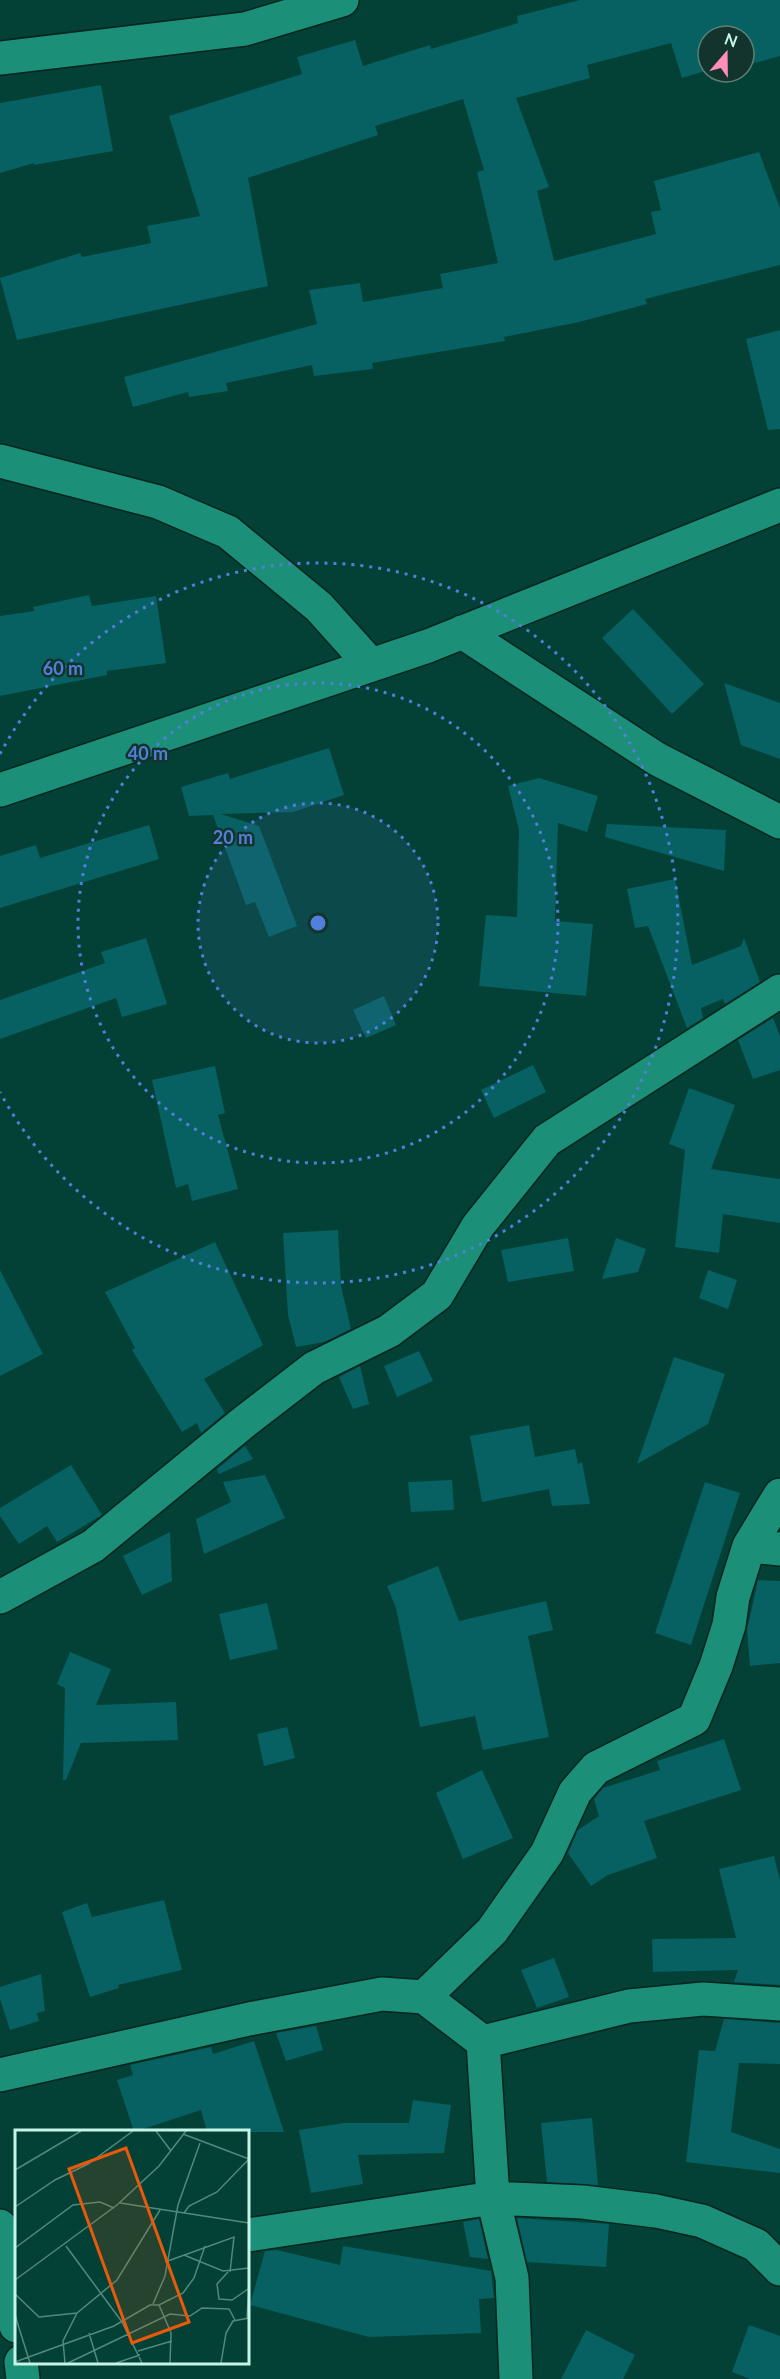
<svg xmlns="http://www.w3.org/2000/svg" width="780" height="2379" font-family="Lato,sans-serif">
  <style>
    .building { fill: #076061 }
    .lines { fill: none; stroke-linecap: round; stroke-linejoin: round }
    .minor-casing { stroke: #03251e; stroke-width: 36 }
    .minor { stroke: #1c8f78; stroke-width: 33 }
    .ring { fill: none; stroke: #5080dc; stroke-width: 3; stroke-dasharray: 3 6 }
    .inset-road { fill: none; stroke: #51897d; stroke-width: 1.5 }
    .view { fill: #e8590c; fill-opacity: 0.15; stroke: #e8590c; stroke-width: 3 }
    .inset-edge { fill: none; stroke: #c6f5e7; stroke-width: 3 }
    .centre { fill: #5080dc; stroke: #13342c; stroke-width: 3 }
    .ring-label { font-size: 18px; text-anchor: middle; font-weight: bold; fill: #5080dc; stroke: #13342c; stroke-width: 5; stroke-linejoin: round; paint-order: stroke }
  </style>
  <rect width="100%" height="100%" fill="#034136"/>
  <path class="building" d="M 580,0 L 780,0 L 780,56 L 751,64 L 749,58 L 744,59 L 744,36 L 708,36 L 708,70 L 682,78 L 671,43 L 587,65 L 590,78 L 516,98 L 549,187 L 537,191 L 554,261 L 656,234 L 651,212 L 661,210 L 654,181 L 759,152 L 780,208 L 780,265 L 645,299 L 647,304 L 579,322 L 504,337 L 505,341 L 372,363 L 373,369 L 314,376 L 312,365 L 226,383 L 228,391 L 189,397 L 188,392 L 133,407 L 124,377 L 317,324 L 309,290 L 360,283 L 363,302 L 443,288 L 440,274 L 498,263 L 477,172 L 484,170 L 463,99 L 375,126 L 378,135 L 248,178 L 268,286 L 17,340 L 0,278 L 80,253 L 82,257 L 151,243 L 147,226 L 200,216 L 169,116 L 302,74 L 297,57 L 355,40 L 363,66 L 430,45 L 431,49 L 518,23 L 517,16 Z
    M 101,85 L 113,151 L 34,165 L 34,163 L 0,173 L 0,103 Z
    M 780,330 L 780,429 L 768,430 L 746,339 Z
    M 89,595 L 92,606 L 156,596 L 166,663 L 107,671 L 107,675 L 0,696 L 0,616 L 34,611 L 33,607 Z
    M 633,609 L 704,684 L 672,714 L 602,638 Z
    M 724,683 L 780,703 L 780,759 L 741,745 Z
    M 329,748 L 344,795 L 293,812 L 221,814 L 259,826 L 297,926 L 269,937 L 255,902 L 246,905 L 213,815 L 189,816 L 181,787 L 228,773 L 230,779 Z
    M 539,778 L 598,796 L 587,832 L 558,823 L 555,921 L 593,924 L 586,996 L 479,986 L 486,915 L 517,917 L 519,830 L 508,786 Z
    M 607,824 L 726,830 L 724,871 L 605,837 Z
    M 149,825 L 159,859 L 0,908 L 0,856 L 36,845 L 40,858 Z
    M 675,879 L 692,965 L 741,946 L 744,938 L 760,982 L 725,1004 L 723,999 L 701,1008 L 703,1018 L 687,1028 L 648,926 L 635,928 L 627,889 Z
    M 146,938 L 167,1004 L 122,1017 L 116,998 L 0,1039 L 0,1000 L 105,963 L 101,952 Z
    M 384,996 L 396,1025 L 366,1038 L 353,1010 Z
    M 773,1018 L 780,1036 L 780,1070 L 753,1079 L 738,1040 Z
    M 533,1065 L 546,1092 L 494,1118 L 481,1090 Z
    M 215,1066 L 225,1113 L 218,1115 L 238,1189 L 192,1201 L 188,1184 L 176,1188 L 152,1080 Z
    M 689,1088 L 735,1105 L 711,1169 L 780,1179 L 780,1223 L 723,1214 L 719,1253 L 675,1247 L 685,1150 L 669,1144 Z
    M 338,1230 L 341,1286 L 351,1329 L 324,1342 L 296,1347 L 288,1315 L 283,1233 Z
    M 568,1238 L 574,1271 L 508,1282 L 501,1250 Z
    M 616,1238 L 646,1249 L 638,1272 L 602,1279 Z
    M 215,1242 L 263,1345 L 204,1379 L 225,1413 L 201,1433 L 197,1423 L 182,1432 L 132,1350 L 135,1348 L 105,1292 Z
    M 0,1270 L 43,1354 L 0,1376 Z
    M 708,1270 L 737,1280 L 728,1309 L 699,1298 Z
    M 419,1351 L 433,1381 L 397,1397 L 384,1366 Z
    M 674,1357 L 725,1374 L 708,1424 L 637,1464 Z
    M 360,1366 L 369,1404 L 353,1409 L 339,1377 Z
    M 529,1425 L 535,1457 L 575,1449 L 578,1464 L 582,1462 L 590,1504 L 552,1506 L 549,1489 L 482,1502 L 470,1436 Z
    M 245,1446 L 253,1459 L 219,1474 L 217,1469 Z
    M 71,1465 L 102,1515 L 57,1542 L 47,1526 L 19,1544 L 0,1516 L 0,1508 Z
    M 265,1475 L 285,1518 L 204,1554 L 196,1519 L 231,1502 L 223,1482 Z
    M 452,1480 L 454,1510 L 411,1512 L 408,1482 Z
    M 705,1482 L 740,1493 L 691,1645 L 655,1633 Z
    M 170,1532 L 172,1581 L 142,1595 L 123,1556 Z
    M 438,1566 L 459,1621 L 546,1601 L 553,1630 L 528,1636 L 549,1737 L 483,1750 L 475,1716 L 420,1727 L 396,1608 L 387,1586 Z
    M 758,1580 L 780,1581 L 780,1663 L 750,1666 L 747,1630 Z
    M 267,1603 L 278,1649 L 230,1660 L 219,1614 Z
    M 70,1652 L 111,1669 L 96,1705 L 176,1702 L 178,1740 L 81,1743 L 66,1780 L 63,1780 L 65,1688 L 57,1684 Z
    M 287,1727 L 295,1758 L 264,1766 L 257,1734 Z
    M 724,1739 L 741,1790 L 644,1821 L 657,1858 L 608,1875 L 591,1886 L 568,1853 L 578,1830 L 599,1816 L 594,1799 L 603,1788 L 660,1770 L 657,1761 Z
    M 482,1770 L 513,1838 L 463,1859 L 436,1793 Z
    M 774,1856 L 780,1880 L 780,1985 L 734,1982 L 738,1970 L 653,1972 L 652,1939 L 736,1938 L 719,1869 Z
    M 164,1900 L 182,1970 L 118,1985 L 119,1988 L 90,1997 L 62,1912 L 87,1903 L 92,1917 Z
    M 554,1958 L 569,1997 L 537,2008 L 521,1970 Z
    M 41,1974 L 45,2011 L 37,2013 L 39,2021 L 10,2030 L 0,1999 L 0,1987 Z
    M 724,2019 L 780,2023 L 780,2064 L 739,2063 L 731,2132 L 780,2149 L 780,2173 L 686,2162 L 699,2050 L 715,2051 Z
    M 316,2026 L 323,2050 L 286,2061 L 276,2033 Z
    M 254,2041 L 284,2132 L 207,2132 L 201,2110 L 134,2132 L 117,2080 L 133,2075 L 130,2065 L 211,2047 L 213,2054 Z
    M 413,2100 L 451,2105 L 444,2153 L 358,2155 L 363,2184 L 311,2193 L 299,2130 L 344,2123 L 409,2123 Z
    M 592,2118 L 598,2185 L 547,2182 L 541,2123 Z
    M 517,2218 L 609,2224 L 606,2267 L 527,2262 Z
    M 479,2219 L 488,2259 L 470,2257 L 463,2222 Z
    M 343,2246 L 491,2271 L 494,2298 L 479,2299 L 481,2333 L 369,2337 L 250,2305 L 265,2251 L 277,2250 L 340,2265 Z
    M 749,2325 L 780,2336 L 780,2379 L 750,2379 L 732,2372 Z
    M 586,2330 L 635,2355 L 623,2379 L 561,2379 Z"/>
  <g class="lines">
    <defs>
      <path id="minor" d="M 0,58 L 245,29 L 342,0
        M 0,461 L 158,502 L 228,532 L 319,607 L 371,665
        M 462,632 L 657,759 L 780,822
        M 0,790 L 428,646 L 780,505
        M 749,1546 L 780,1549
        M 0,1597 L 93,1546 L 244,1422 L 314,1368 L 389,1331 L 437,1295 L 478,1226 L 547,1140 L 780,991
        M 424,1997 L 492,1931 L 547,1853 L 575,1792 L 596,1768 L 694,1719 L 716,1666 L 729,1625 L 733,1597 L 749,1546 L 780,1495
        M 483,2042 L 629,2006 L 703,1999 L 780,2004
        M 0,2075 L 249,2019 L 382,1994 L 424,1997 L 483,2042 L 493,2198 L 512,2278 L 516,2379
        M 0,2226 L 16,2326
        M 248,2235 L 493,2198 L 583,2202 L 656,2211 L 702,2221 L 756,2245 L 780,2269
        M 21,2362 L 23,2379"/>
    </defs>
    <use href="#minor" class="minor-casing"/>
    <use href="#minor" class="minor"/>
  </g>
  <circle cx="318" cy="923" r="120" fill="#5080dc" fill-opacity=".12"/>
  <g class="ring">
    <circle cx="318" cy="923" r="120"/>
    <circle cx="318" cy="923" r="240"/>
    <path d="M0 754A360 360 0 1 1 0 1092"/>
  </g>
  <g transform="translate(15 2130)">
    <rect width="234" height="234" fill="#034136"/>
    <path class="inset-road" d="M 141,1 L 156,21M 168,4 L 234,29M 0,40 L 66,1M 105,73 L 234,93M 0,77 L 40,50 L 73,34 L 118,1M 169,83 L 174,76 L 202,62 L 234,29M 51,116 L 107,192 L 127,233M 0,118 L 58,75 L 85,72 L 99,78M 169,125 L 208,141 L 234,138M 150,132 L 219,107 L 215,142M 213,142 L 202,154 L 204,169 L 217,170 L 233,159M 0,150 L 102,75 L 144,36 L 171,1M 0,164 L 24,187 L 62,183 L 102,150 L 145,80M 138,174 L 150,146 L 163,75 L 185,13M 144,175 L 156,203 L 155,233M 0,185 L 15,233M 232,188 L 234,156M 74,203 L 83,233M 123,221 L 157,211M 0,232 L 99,196 L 135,175 L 144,175 L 168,163 L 179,148 L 190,116M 50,233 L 48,211 L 62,183M 53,233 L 155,184 L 175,186 L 187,178 L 214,179 L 220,190M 101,233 L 125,225M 206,233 L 211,203 L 218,191 L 234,188"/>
    <path class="view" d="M 111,18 L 174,192 L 117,213 L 54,39 Z"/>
    <rect width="234" height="234" class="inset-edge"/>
  </g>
  <circle cx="318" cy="923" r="9" class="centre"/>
  <g class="ring-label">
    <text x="63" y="675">60 m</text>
    <text x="148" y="760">40 m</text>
    <text x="233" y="844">20 m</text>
  </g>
  <g transform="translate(726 54) rotate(20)"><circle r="28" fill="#13342c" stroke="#5b8177" stroke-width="1.5"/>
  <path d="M0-4.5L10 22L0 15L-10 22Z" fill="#ff8ebb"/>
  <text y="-9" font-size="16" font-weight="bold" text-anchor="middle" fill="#c6f5e7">N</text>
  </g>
</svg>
